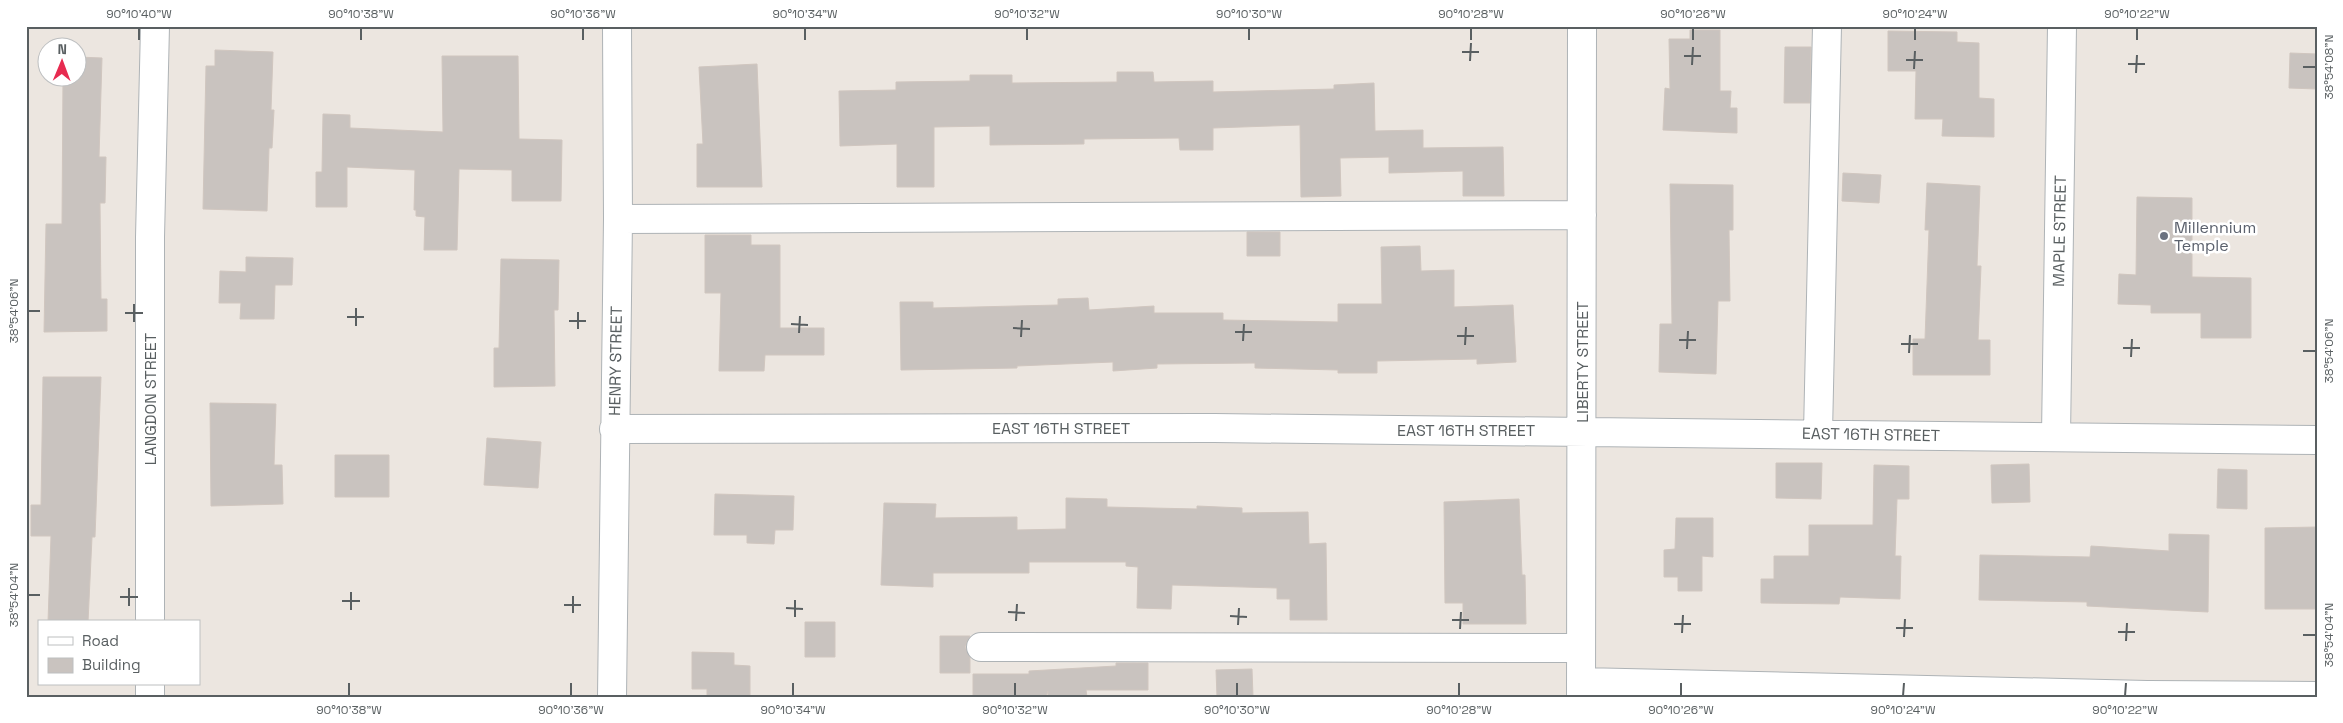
<svg xmlns="http://www.w3.org/2000/svg" width="2343" height="723" font-family="'Space Grotesk',sans-serif">
  <style>
    .building { fill: #c9c3bf; stroke: #d0c6bf }
    .lines { fill: none; stroke-linecap: round; stroke-linejoin: round }
    .minor-casing { stroke: #aeb3b6; stroke-width: 30 }
    .minor { stroke: #fff; stroke-width: 28 }
    .ticks { fill: none; stroke: #595f61; stroke-width: 2 }
    .worship-dot { fill: #6b7280; stroke: #fff; stroke-width: 2 }
    .labels { text-anchor: middle; stroke-width: 5; stroke-linejoin: round; paint-order: stroke }
    .worship-label { font-size: 16px; fill: #5b616d; stroke: #fff; text-anchor: start }
    .street-label { font-size: 16px; fill: #595f61; stroke: #fff }
    .neatline { fill: none; stroke: #595f61; stroke-width: 2 }
    .ticks-label { font-size: 12px; text-anchor: middle; fill: #595f61 }
  </style>
  <rect width="100%" height="100%" fill="#ece6e0"/>
  <path class="building" d="M 1690,30 L 1720,30 L 1720,91 L 1731,91 L 1730,108 L 1737,108 L 1737,133 L 1663,130 L 1665,88 L 1670,89 L 1669,39 L 1690,39 Z
    M 1888,31 L 1957,32 L 1957,42 L 1979,43 L 1979,98 L 1994,99 L 1994,137 L 1942,136 L 1943,119 L 1915,119 L 1916,71 L 1888,71 Z
    M 1785,47 L 1811,47 L 1810,103 L 1784,103 Z
    M 215,50 L 273,52 L 271,110 L 274,110 L 272,148 L 269,148 L 267,211 L 203,209 L 206,66 L 215,66 Z
    M 2290,53 L 2317,54 L 2317,89 L 2289,88 Z
    M 442,56 L 518,56 L 519,139 L 562,140 L 561,201 L 512,201 L 512,170 L 459,169 L 457,250 L 424,250 L 425,217 L 416,216 L 416,210 L 414,210 L 415,170 L 347,167 L 347,207 L 316,207 L 316,172 L 322,172 L 323,114 L 350,115 L 350,128 L 443,132 Z
    M 78,57 L 102,58 L 99,157 L 106,157 L 105,203 L 100,203 L 101,299 L 107,299 L 107,331 L 44,332 L 46,224 L 62,224 L 63,78 L 78,78 Z
    M 757,64 L 762,187 L 697,187 L 697,144 L 703,144 L 699,67 Z
    M 1117,72 L 1153,72 L 1154,82 L 1213,81 L 1213,92 L 1334,89 L 1334,85 L 1374,83 L 1375,131 L 1423,130 L 1423,148 L 1503,147 L 1504,196 L 1463,196 L 1463,171 L 1389,173 L 1389,157 L 1340,158 L 1341,196 L 1301,197 L 1300,125 L 1213,128 L 1213,150 L 1180,150 L 1179,138 L 1084,139 L 1084,144 L 990,145 L 990,126 L 934,127 L 934,187 L 897,187 L 897,144 L 840,146 L 839,91 L 896,90 L 896,82 L 970,81 L 970,75 L 1012,75 L 1012,83 L 1117,82 Z
    M 1843,173 L 1881,175 L 1879,203 L 1842,201 Z
    M 1927,183 L 1980,186 L 1977,266 L 1981,266 L 1978,340 L 1990,340 L 1990,375 L 1913,375 L 1913,339 L 1925,339 L 1929,230 L 1925,230 Z
    M 1670,184 L 1733,185 L 1733,230 L 1729,230 L 1730,301 L 1718,301 L 1716,374 L 1659,372 L 1660,324 L 1672,324 Z
    M 2137,197 L 2192,198 L 2192,277 L 2251,278 L 2251,338 L 2201,338 L 2201,313 L 2151,313 L 2151,305 L 2118,304 L 2119,274 L 2136,275 Z
    M 1247,232 L 1280,232 L 1280,256 L 1247,256 Z
    M 705,235 L 751,235 L 751,245 L 780,245 L 780,328 L 824,328 L 824,355 L 765,355 L 764,371 L 719,371 L 721,293 L 705,293 Z
    M 1420,246 L 1421,271 L 1454,270 L 1454,307 L 1513,305 L 1516,362 L 1477,364 L 1477,359 L 1377,361 L 1377,373 L 1338,373 L 1338,370 L 1255,368 L 1255,363 L 1157,364 L 1157,368 L 1113,371 L 1113,362 L 1017,366 L 1017,368 L 901,370 L 900,302 L 933,302 L 933,308 L 1058,305 L 1058,299 L 1088,298 L 1089,310 L 1154,306 L 1154,313 L 1223,313 L 1223,320 L 1338,322 L 1338,304 L 1382,304 L 1381,247 Z
    M 246,257 L 293,258 L 292,285 L 275,285 L 274,319 L 240,319 L 241,303 L 219,303 L 220,271 L 246,272 Z
    M 501,259 L 559,260 L 558,310 L 554,310 L 555,386 L 494,387 L 494,348 L 499,348 Z
    M 43,377 L 101,377 L 95,537 L 92,537 L 88,622 L 48,622 L 51,536 L 31,536 L 31,505 L 41,505 Z
    M 210,403 L 276,404 L 274,465 L 282,465 L 283,504 L 211,506 Z
    M 487,438 L 541,442 L 538,488 L 484,485 Z
    M 335,455 L 389,455 L 389,497 L 335,497 Z
    M 1776,463 L 1822,463 L 1821,499 L 1776,498 Z
    M 2029,464 L 2030,502 L 1992,503 L 1991,465 Z
    M 1874,465 L 1909,466 L 1909,499 L 1897,499 L 1895,556 L 1901,556 L 1900,599 L 1840,597 L 1839,604 L 1761,603 L 1761,579 L 1774,579 L 1774,556 L 1809,556 L 1809,525 L 1873,525 Z
    M 2218,469 L 2247,470 L 2247,509 L 2217,508 Z
    M 715,494 L 794,496 L 793,530 L 775,530 L 774,544 L 747,543 L 747,535 L 714,535 Z
    M 1066,498 L 1107,499 L 1107,507 L 1197,509 L 1197,506 L 1242,508 L 1242,513 L 1308,512 L 1309,544 L 1326,543 L 1327,620 L 1290,620 L 1290,599 L 1277,599 L 1277,588 L 1172,585 L 1171,609 L 1137,608 L 1138,567 L 1126,566 L 1126,562 L 1029,562 L 1029,573 L 933,573 L 933,587 L 881,585 L 884,503 L 936,504 L 935,518 L 1017,517 L 1017,530 L 1066,529 Z
    M 1519,499 L 1522,575 L 1525,575 L 1526,624 L 1463,624 L 1463,603 L 1445,603 L 1444,502 Z
    M 1676,518 L 1713,518 L 1713,557 L 1702,556 L 1702,591 L 1678,591 L 1678,577 L 1664,577 L 1664,550 L 1675,549 Z
    M 2317,527 L 2317,609 L 2265,609 L 2265,528 Z
    M 2169,534 L 2209,535 L 2208,612 L 2087,606 L 2087,602 L 1979,600 L 1980,555 L 2090,557 L 2091,546 L 2169,551 Z
    M 805,622 L 835,622 L 835,657 L 805,657 Z
    M 940,636 L 970,636 L 965,647 L 970,657 L 970,673 L 940,673 Z
    M 692,652 L 734,653 L 734,665 L 750,666 L 750,697 L 707,697 L 707,689 L 692,689 Z
    M 1116,663 L 1148,663 L 1148,690 L 1086,690 L 1087,697 L 1048,697 L 1048,691 L 1046,697 L 973,697 L 973,674 L 1029,674 L 1029,671 L 1116,666 Z
    M 1252,669 L 1253,697 L 1217,697 L 1216,670 Z"/>
  <g class="lines">
    <defs>
      <path id="minor" d="M 618,219 L 1582,215
        M 614,429 L 1214,428 L 2317,440
        M 1818,433 L 1827,26
        M 2056,436 L 2062,26
        M 150,622 L 150,237 L 155,26
        M 981,647 L 1581,648
        M 1581,682 L 2147,695 L 2317,696
        M 150,697 L 150,684
        M 612,697 L 618,219 L 617,26
        M 1581,697 L 1582,26"/>
    </defs>
    <use href="#minor" class="minor-casing"/>
    <use href="#minor" class="minor"/>
  </g>
  <path class="ticks" d="M 139,40 L 139,28M 361,40 L 361,28M 583,40 L 583,28M 805,40 L 805,28M 1027,40 L 1027,28M 1249,40 L 1249,28M 1471,40 L 1471,28M 1693,40 L 1693,28M 1915,40 L 1915,28M 2137,40 L 2137,28M 1462,52 L 1479,52M 1684,56 L 1701,56M 1906,60 L 1923,60M 1470,61 L 1471,43M 2128,64 L 2145,64M 1692,65 L 1693,47M 2303,67 L 2316,67M 1914,69 L 1915,51M 2136,73 L 2137,55M 28,311 L 40,311M 125,313 L 143,313M 347,317 L 364,317M 569,321 L 586,321M 134,322 L 134,304M 791,324 L 808,325M 356,326 L 356,308M 1013,328 L 1030,329M 578,329 L 578,312M 1235,332 L 1252,332M 799,333 L 800,316M 1457,336 L 1474,336M 1021,337 L 1022,320M 1679,340 L 1696,340M 1243,341 L 1244,324M 1901,344 L 1918,344M 1465,345 L 1466,327M 2123,348 L 2140,348M 1687,349 L 1688,331M 2303,351 L 2316,351M 1909,353 L 1910,335M 2131,357 L 2132,339M 28,595 L 40,595M 120,597 L 138,597M 342,601 L 360,601M 564,605 L 581,605M 129,606 L 129,588M 786,608 L 803,609M 351,610 L 351,592M 1008,612 L 1025,613M 573,613 L 573,596M 1230,616 L 1247,617M 795,617 L 795,600M 1452,620 L 1469,620M 1016,621 L 1017,604M 1674,624 L 1691,624M 1238,625 L 1239,608M 1896,628 L 1913,628M 1460,629 L 1461,612M 2118,632 L 2135,632M 1682,633 L 1683,615M 2303,635 L 2316,635M 1904,637 L 1905,619M 2126,641 L 2127,623M 349,696 L 349,683M 571,696 L 571,683M 793,696 L 793,683M 1015,696 L 1015,683M 1237,696 L 1237,683M 1459,696 L 1459,683M 1681,696 L 1681,683M 1903,696 L 1904,683M 2125,696 L 2126,683"/>
  <circle class="worship-dot" cx="2164" cy="236" r="5"/>
  <g class="labels">
    <g class="worship-label">
      <text x="2174" y="233">Millennium<tspan x="2174" dy="18">Temple</tspan></text>
    </g>
    <g class="street-label">
      <text transform="translate(2059 231) rotate(-89)" y="6">MAPLE STREET</text>
      <text transform="translate(615 361) rotate(-89)" y="6">HENRY STREET</text>
      <text transform="translate(1582 362) rotate(-90)" y="6">LIBERTY STREET</text>
      <text transform="translate(150 399) rotate(-90)" y="6">LANGDON STREET</text>
      <text x="1061" y="434">EAST 16TH STREET</text>
      <text x="1466" y="436">EAST 16TH STREET</text>
      <text transform="translate(1871 434) rotate(1)" y="6">EAST 16TH STREET</text>
    </g>
  </g>
  <rect width="2343" height="723" fill="none" stroke="#ffffff" stroke-width="55"/>
  <rect x="38" y="620" width="162" height="65" fill="#ffffff" stroke="#bdbfc0"/>
  <rect x="48" y="637" width="25" height="8" fill="#ffffff" stroke="#bdbfc0"/>
  <text x="82" y="646" font-size="15" fill="#595f61">Road</text>
  <rect x="48" y="658" width="25" height="15" fill="#c9c3bf" stroke="#bdbfc0"/>
  <text x="82" y="670" font-size="15" fill="#595f61">Building</text>
  <g transform="translate(62 62) rotate(1)"><circle r="24" fill="#ffffff" stroke="#bdbfc0"/>
  <path d="M0-4L9 19L0 12L-9 19Z" fill="#e72b50"/>
  <text y="-8" font-size="14" font-weight="bold" text-anchor="middle" fill="#595f61">N</text>
  </g>
  <rect x="28" y="28" width="2288" height="668" class="neatline"/>
  <g class="ticks-label">
    <text x="139" y="18">90°10'40"W</text>
    <text x="361" y="18">90°10'38"W</text>
    <text x="583" y="18">90°10'36"W</text>
    <text x="805" y="18">90°10'34"W</text>
    <text x="1027" y="18">90°10'32"W</text>
    <text x="1249" y="18">90°10'30"W</text>
    <text x="1471" y="18">90°10'28"W</text>
    <text x="1693" y="18">90°10'26"W</text>
    <text x="1915" y="18">90°10'24"W</text>
    <text x="2137" y="18">90°10'22"W</text>
    <text transform="translate(2329 67) rotate(-90)" y="4">38°54'08"N</text>
    <text transform="translate(14 311) rotate(-90)" y="4">38°54'06"N</text>
    <text transform="translate(2329 351) rotate(-90)" y="4">38°54'06"N</text>
    <text transform="translate(14 595) rotate(-90)" y="4">38°54'04"N</text>
    <text transform="translate(2329 635) rotate(-90)" y="4">38°54'04"N</text>
    <text x="349" y="714">90°10'38"W</text>
    <text x="571" y="714">90°10'36"W</text>
    <text x="793" y="714">90°10'34"W</text>
    <text x="1015" y="714">90°10'32"W</text>
    <text x="1237" y="714">90°10'30"W</text>
    <text x="1459" y="714">90°10'28"W</text>
    <text x="1681" y="714">90°10'26"W</text>
    <text x="1903" y="714">90°10'24"W</text>
    <text x="2125" y="714">90°10'22"W</text>
  </g>
</svg>
